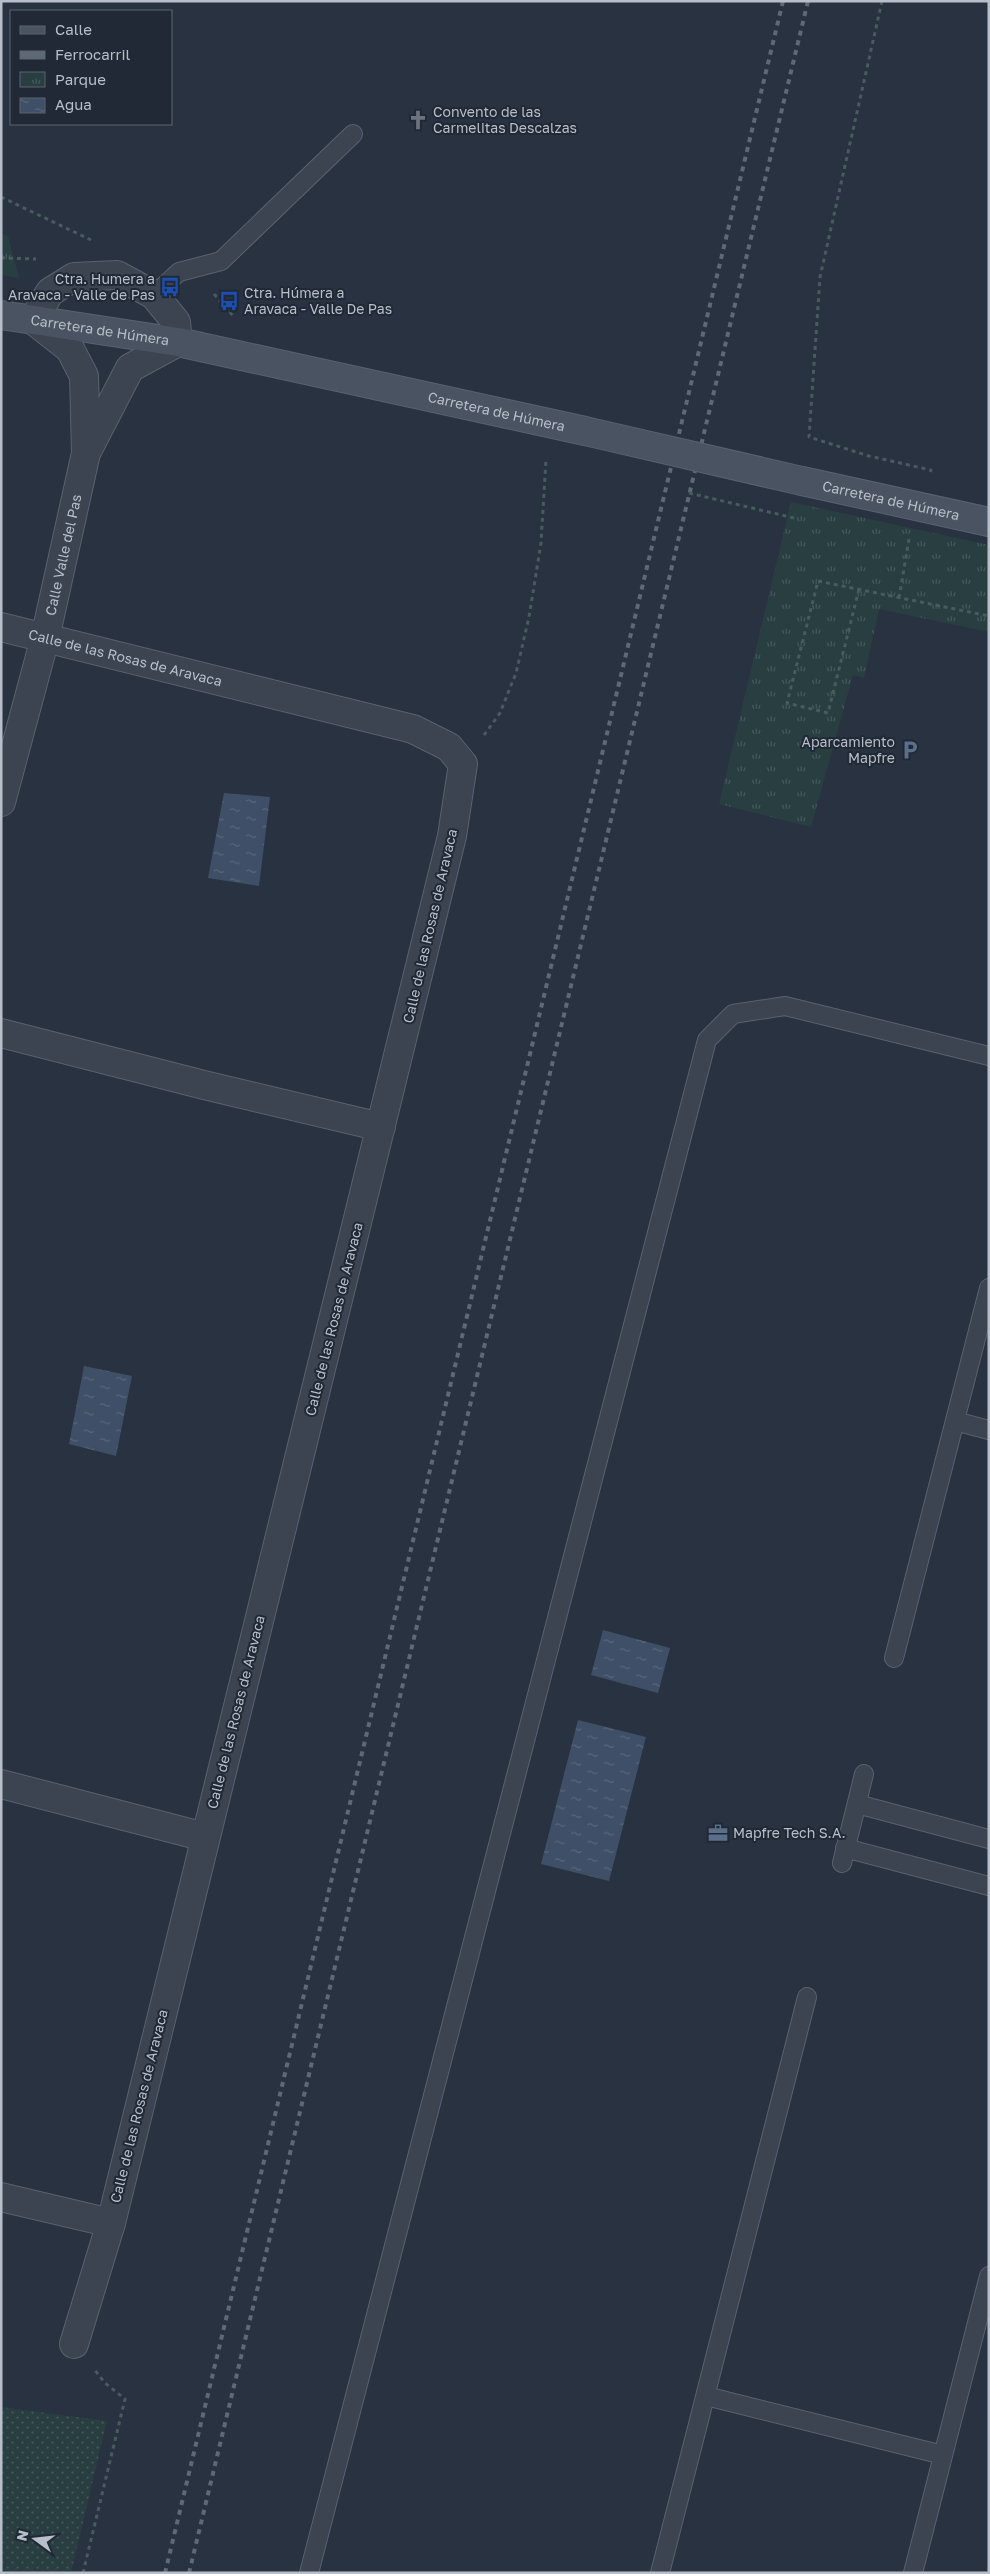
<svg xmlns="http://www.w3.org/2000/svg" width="990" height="2574" font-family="'Golos Text',sans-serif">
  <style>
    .park { fill: url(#park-tufts) }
    .garden { fill: url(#garden-dots) }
    .water { fill: url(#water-ripples) }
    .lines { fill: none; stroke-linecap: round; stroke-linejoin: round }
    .lane-casing { stroke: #59626d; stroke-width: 20 }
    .street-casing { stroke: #59626d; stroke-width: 30 }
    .secondary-casing { stroke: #59626d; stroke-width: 30 }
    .path { stroke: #485b5e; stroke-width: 3; stroke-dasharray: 4 4; stroke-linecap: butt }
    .lane { stroke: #3b4450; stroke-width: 18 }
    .street { stroke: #3b4450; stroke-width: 28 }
    .secondary { stroke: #4a5362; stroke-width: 28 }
    .rail { stroke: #5e6876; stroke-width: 4; stroke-dasharray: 5 5; stroke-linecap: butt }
    .secondary-bridge-casing { stroke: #59626d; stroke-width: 30; stroke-linecap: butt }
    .path-bridge { stroke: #485b5e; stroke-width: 3; stroke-dasharray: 4 4; stroke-linecap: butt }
    .secondary-bridge { stroke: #4a5362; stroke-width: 28 }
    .labels { text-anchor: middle; stroke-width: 4; stroke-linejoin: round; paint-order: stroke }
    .poi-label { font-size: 14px; fill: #b8bfca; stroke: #202935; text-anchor: start }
    .street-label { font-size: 14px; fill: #b8bfca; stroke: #202935 }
  </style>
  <defs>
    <pattern id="park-tufts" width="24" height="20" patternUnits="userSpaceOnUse" patternTransform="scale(1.25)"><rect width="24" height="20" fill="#293e41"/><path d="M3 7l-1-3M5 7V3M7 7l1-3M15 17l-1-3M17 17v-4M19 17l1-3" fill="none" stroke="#46585b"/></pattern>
    <pattern id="garden-dots" width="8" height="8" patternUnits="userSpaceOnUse" patternTransform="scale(1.25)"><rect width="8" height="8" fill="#293e41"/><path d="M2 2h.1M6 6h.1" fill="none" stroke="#46585b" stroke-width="1.8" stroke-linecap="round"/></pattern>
    <pattern id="water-ripples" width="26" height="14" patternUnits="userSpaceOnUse" patternTransform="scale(1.25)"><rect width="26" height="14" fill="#3f4f67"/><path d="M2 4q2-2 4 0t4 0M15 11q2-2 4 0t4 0" fill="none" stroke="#59677b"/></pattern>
  </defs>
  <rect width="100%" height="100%" fill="#283240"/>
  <path class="park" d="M 1,233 L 8,236 L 19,278 L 1,275 Z
    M 791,502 L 989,545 L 989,632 L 879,609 L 864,678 L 853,675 L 811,827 L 719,804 Z"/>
  <path class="garden" d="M 1,2407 L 107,2421 L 71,2573 L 1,2573 Z"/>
  <path class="water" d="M 224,793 L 270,797 L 259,886 L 208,878 Z
    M 84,1366 L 132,1376 L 116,1456 L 69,1444 Z
    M 603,1630 L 670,1648 L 658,1693 L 591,1675 Z
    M 578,1720 L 646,1737 L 609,1881 L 541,1864 Z"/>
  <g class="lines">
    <defs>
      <path id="lane" d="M 154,295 L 179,272 L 221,261 L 353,134
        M 955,1421 L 989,1430
        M 894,1658 L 989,1288
        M 857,1804 L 989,1839
        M 845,1848 L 989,1886
        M 842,1863 L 864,1774
        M 706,2396 L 943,2455
        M 309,2573 L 707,1040 L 733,1014 L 785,1006 L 989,1056
        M 660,2573 L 807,1997
        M 913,2573 L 989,2276"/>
      <g id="street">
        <path id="s1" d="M 1,627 L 413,729 L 449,747 L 463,764 L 452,836 L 111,2223 L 74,2344"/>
        <path id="s2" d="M 1,802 L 45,638 L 86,453 L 84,376 L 70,349 L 33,320 L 50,292 L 74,277 L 117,275 L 154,295 L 176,322 L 178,342 L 130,368 L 86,453"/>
        <path d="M 1,1033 L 204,1085 L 381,1127"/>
        <path d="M 1,1784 L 205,1837"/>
        <path d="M 1,2197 L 111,2223"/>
      </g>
      <g id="secondary">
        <path id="s3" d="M 1,315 L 178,342 L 585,431"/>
        <path id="s4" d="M 802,481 L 989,522"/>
      </g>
    </defs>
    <use href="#lane" class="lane-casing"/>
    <use href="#street" class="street-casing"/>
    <use href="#secondary" class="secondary-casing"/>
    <path class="path" d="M 882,1 L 820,277 L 809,437 L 869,456 L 931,470 L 930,474
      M 1,197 L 91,240
      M 1,258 L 36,259
      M 214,294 L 234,317
      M 859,589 L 828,713 L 787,703 L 818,581 L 989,616
      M 899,598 L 909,539
      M 484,735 L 500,713 L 516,673 L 529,617 L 541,543 L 546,460
      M 83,2573 L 125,2399 L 105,2383 L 94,2369"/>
    <use href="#lane" class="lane"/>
    <use href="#street" class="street"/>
    <use href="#secondary" class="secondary"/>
    <path class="rail" d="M 165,2573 L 783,1
      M 189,2573 L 808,1"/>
    <defs>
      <path id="secondary-bridge" d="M 585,431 L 802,481"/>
    </defs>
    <use href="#secondary-bridge" class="secondary-bridge-casing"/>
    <path class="path-bridge" d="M 689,493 L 794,518"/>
    <use href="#secondary-bridge" class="secondary-bridge"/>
  </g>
  <defs>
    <symbol id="church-bare" viewBox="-9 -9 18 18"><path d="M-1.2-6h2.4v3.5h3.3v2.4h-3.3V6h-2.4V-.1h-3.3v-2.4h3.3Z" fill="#6b7280" stroke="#202935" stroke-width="2.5" paint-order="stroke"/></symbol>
    <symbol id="bus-bare" viewBox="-9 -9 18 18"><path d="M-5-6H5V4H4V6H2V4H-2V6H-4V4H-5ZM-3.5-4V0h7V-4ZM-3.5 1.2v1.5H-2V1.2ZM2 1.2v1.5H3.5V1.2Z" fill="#1a4fb4" stroke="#202935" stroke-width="2.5" paint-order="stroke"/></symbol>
    <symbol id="parking-bare" viewBox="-9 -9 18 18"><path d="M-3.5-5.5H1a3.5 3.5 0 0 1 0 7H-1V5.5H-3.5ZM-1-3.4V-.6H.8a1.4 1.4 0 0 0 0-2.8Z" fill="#5c6f8a" stroke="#202935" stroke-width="2.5" paint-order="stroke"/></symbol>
    <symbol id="office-bare" viewBox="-9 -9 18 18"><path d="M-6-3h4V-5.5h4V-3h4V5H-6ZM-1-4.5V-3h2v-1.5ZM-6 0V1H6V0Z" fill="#5c6f8a" stroke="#202935" stroke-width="2.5" paint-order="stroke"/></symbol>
  </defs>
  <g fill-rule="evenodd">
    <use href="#church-bare" x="404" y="106" width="28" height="28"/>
    <use href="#bus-bare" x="156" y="273" width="28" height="28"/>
    <use href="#bus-bare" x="215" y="287" width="28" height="28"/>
    <use href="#parking-bare" x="896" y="736" width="28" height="28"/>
    <use href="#office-bare" x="704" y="1819" width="28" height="28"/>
  </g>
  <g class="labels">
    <g class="poi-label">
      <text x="433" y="117">Convento de las<tspan x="433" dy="16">Carmelitas Descalzas</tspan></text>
      <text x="155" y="284" text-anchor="end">Ctra. Humera a<tspan x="155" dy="16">Aravaca - Valle de Pas</tspan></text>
      <text x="244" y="298">Ctra. Húmera a<tspan x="244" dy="16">Aravaca - Valle De Pas</tspan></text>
      <text x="895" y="747" text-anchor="end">Aparcamiento<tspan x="895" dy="16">Mapfre</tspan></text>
      <text x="733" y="1838">Mapfre Tech S.A.</text>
    </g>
    <g class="street-label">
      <text dy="5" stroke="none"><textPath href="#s3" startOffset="100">Carretera de Húmera</textPath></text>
      <text dy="5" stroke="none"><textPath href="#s3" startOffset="505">Carretera de Húmera</textPath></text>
      <text dy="5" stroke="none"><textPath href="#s4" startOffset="91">Carretera de Húmera</textPath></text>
      <text dy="5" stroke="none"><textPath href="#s2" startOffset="255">Calle Valle del Pas</textPath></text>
      <text dy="5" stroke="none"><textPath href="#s1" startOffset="128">Calle de las Rosas de Aravaca</textPath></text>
      <text transform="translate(430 926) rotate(-77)" y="5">Calle de las Rosas de Aravaca</text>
      <text transform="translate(334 1319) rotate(-76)" y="5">Calle de las Rosas de Aravaca</text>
      <text transform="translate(236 1712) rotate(-76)" y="5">Calle de las Rosas de Aravaca</text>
      <text transform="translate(139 2106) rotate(-76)" y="5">Calle de las Rosas de Aravaca</text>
    </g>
  </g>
  <rect width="990" height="2574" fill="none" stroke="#b8bfca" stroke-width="5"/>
  <rect x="10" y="10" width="162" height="115" fill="#202935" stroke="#5d6571"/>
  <rect x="20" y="26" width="25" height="8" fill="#4a5362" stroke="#5d6571"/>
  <text x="55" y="35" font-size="15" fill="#b8bfca">Calle</text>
  <rect x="20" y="51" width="25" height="8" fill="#5e6876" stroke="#5d6571"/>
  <text x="55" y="60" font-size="15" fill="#b8bfca">Ferrocarril</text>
  <rect x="20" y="72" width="25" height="15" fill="url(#park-tufts)" stroke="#5d6571"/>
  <text x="55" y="85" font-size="15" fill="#b8bfca">Parque</text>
  <rect x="20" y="98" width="25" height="15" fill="url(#water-ripples)" stroke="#5d6571"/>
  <text x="55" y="110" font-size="15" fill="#b8bfca">Agua</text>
  <g transform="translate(35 2539) rotate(285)" stroke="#202935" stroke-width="4" paint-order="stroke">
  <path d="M0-4L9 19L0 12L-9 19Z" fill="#b8bfca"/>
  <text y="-8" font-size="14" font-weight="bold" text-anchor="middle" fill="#b8bfca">N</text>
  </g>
</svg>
